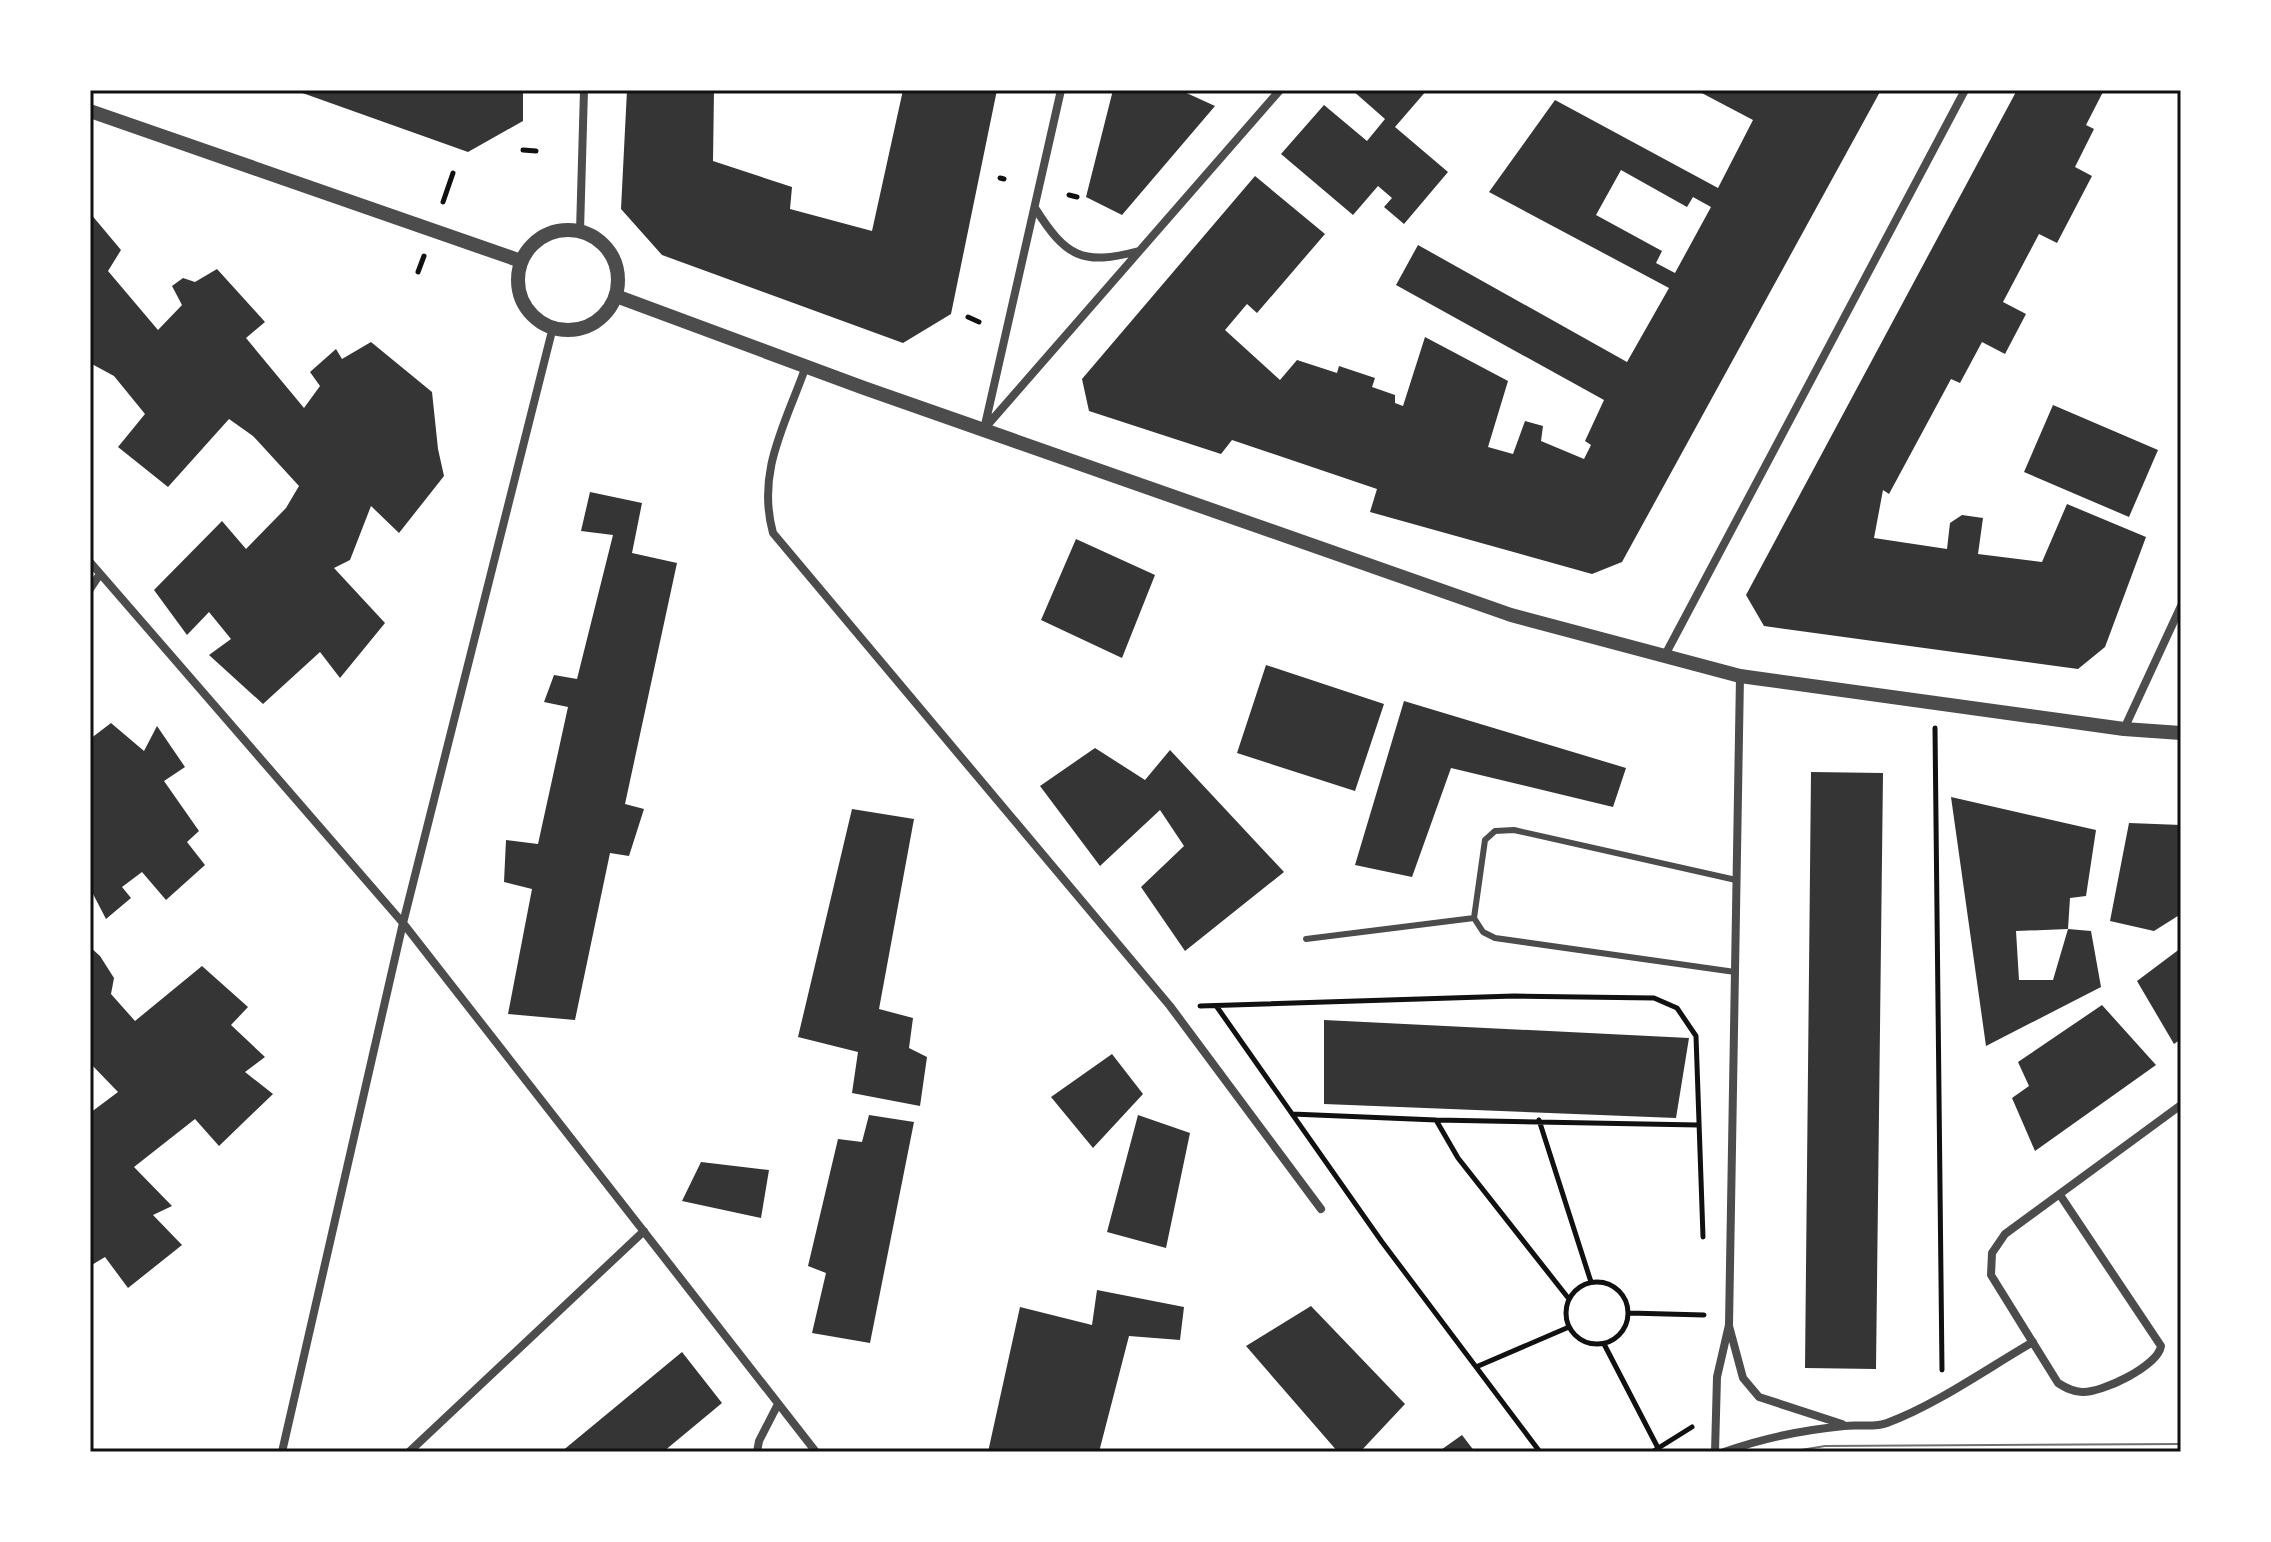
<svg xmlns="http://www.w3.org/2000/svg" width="2271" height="1542" font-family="'Source Sans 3',sans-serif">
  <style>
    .building { fill: #353535; fill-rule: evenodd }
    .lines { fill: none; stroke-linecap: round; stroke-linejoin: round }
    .path { stroke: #111; stroke-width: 5 }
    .service { stroke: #4c4c4c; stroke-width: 6 }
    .minor { stroke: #4c4c4c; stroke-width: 8 }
    .tertiary { stroke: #4c4c4c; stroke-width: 14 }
    .tram { stroke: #707070; stroke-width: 2 }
    .neatline { fill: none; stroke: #111; stroke-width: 3 }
  </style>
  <rect width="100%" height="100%" fill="#fff"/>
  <path class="building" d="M 294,90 L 523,90 L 523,121 L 468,152 Z
    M 627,90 L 714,90 L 713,161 L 792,187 L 790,209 L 872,231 L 903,90 L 997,90 L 951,314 L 903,343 L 662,255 L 621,209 Z
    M 1113,90 L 1180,90 L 1215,106 L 1122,215 L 1086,197 Z
    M 1352,90 L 1427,90 L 1395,127 L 1448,172 L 1404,224 L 1384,207 L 1392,198 L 1378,186 L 1353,215 L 1281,154 L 1324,105 L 1367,141 L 1385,119 Z
    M 1696,90 L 1881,90 L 1622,562 L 1592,574 L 1370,512 L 1377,489 L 1232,440 L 1221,454 L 1089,411 L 1082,379 L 1255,176 L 1325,234 L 1257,313 L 1247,304 L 1225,330 L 1280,380 L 1297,360 L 1337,373 L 1339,366 L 1375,378 L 1372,387 L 1395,395 L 1395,403 L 1403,406 L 1425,337 L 1508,381 L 1488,447 L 1513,454 L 1525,421 L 1543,426 L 1541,441 L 1584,459 L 1591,445 L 1585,441 L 1604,400 L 1396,285 L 1418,245 L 1627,362 L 1669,288 L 1489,192 L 1555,100 L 1718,188 L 1753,120 ZM 1621,170 L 1687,207 L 1693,197 L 1711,207 L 1675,273 L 1656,263 L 1662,251 L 1596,215 Z
    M 2017,90 L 2104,90 L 2086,125 L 2094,129 L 2075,167 L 2092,176 L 2057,243 L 2039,234 L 2003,302 L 2026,314 L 2005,354 L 1982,342 L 1960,383 L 1951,379 L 1889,494 L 1883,490 L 1874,538 L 1947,549 L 1950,523 L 1962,515 L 1983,518 L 1978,554 L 2042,562 L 2067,504 L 2146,537 L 2105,647 L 2078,669 L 1764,626 L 1746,595 Z
    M 90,213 L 121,250 L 108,271 L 158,330 L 182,305 L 172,286 L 183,278 L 195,282 L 217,269 L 265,322 L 246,338 L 304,408 L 320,386 L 310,372 L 336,349 L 342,359 L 371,342 L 432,392 L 438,449 L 444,476 L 399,533 L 371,506 L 350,560 L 334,568 L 385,623 L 340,678 L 320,652 L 263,704 L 209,655 L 231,639 L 209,612 L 187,635 L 154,590 L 222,521 L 246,549 L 286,508 L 299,486 L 253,436 L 229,419 L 168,487 L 118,447 L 145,414 L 114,376 L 90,363 Z
    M 2053,405 L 2158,450 L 2129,517 L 2024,472 Z
    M 590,492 L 642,503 L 632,553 L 677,563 L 625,804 L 644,809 L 629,856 L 610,853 L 575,1020 L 508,1014 L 532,889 L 504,882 L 506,840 L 538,844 L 568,707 L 544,702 L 554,675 L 577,679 L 613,535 L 581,531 Z
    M 1076,539 L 1155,575 L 1122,658 L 1041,620 Z
    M 1266,665 L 1384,704 L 1355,791 L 1237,753 Z
    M 1404,701 L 1626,768 L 1613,807 L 1451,768 L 1412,877 L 1355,865 Z
    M 111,723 L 144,751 L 157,726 L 185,767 L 164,781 L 199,831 L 187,842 L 205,865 L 166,900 L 142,872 L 122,887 L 131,898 L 106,919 L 92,892 L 90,894 L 90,739 Z
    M 1095,748 L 1145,780 L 1170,750 L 1284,872 L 1185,951 L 1141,887 L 1184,846 L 1160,810 L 1100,866 L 1040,786 Z
    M 1811,772 L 1883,773 L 1876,1369 L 1805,1368 Z
    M 1951,797 L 2096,830 L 2086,896 L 2070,898 L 2068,929 L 2016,931 L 2019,980 L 2053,980 L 2068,929 L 2091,931 L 2101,987 L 1986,1046 Z
    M 852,809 L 914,819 L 879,1009 L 913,1018 L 909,1048 L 927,1057 L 920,1106 L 852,1093 L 858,1052 L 798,1037 Z
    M 2129,823 L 2181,825 L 2181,914 L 2154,931 L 2110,921 Z
    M 90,947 L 100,956 L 114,978 L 111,994 L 135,1021 L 202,966 L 248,1007 L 231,1025 L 265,1057 L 245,1072 L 273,1094 L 219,1146 L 195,1119 L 134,1167 L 172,1206 L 153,1215 L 182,1245 L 128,1288 L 105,1257 L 90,1266 L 90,1113 L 118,1092 L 90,1063 Z
    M 2181,948 L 2181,1039 L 2174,1044 L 2137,981 Z
    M 2102,1005 L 2156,1065 L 2035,1151 L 2012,1098 L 2029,1086 L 2018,1062 Z
    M 1324,1020 L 1689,1038 L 1676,1118 L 1324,1104 Z
    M 1112,1054 L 1143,1094 L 1093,1148 L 1051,1097 Z
    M 869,1115 L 914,1122 L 870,1343 L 812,1333 L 826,1273 L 808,1266 L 838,1139 L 862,1142 Z
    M 1138,1115 L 1190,1133 L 1166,1248 L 1107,1232 Z
    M 701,1162 L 769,1170 L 761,1218 L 682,1201 Z
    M 1097,1290 L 1184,1307 L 1180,1340 L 1129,1336 L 1099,1452 L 988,1452 L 1020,1307 L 1092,1325 Z
    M 1311,1306 L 1405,1404 L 1360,1452 L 1338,1452 L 1246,1346 Z
    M 682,1352 L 722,1403 L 663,1452 L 561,1452 Z
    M 1462,1435 L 1475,1452 L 1438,1452 Z"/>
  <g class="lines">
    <path class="path" d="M 523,150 L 536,151
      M 1000,178 L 1004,179
      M 1069,195 L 1077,197
      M 443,202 L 453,173
      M 418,272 L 424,256
      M 968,317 L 979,322
      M 1935,728 L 1942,1370
      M 1200,1006 L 1514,996 L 1654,998 L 1677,1008 L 1696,1036 L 1703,1237
      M 1217,1007 L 1382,1242 L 1540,1452
      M 1292,1114 L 1436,1120
      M 1539,1120 L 1591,1282
      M1566 1313a31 31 0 1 1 62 0a31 31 0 1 1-62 0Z
      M 1569,1299 L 1458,1158 L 1436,1120 L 1698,1125
      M 1629,1313 L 1704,1315
      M 1604,1344 L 1658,1448
      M 1476,1367 L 1569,1327
      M 1652,1452 L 1692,1427"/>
    <path class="service" d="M 1306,939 L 1474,918
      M 1735,972 L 1495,938 L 1483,932 L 1474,918 L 1485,840 L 1495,831 L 1514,830 L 1736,880"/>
    <path class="minor" d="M 1035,208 C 1066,257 1082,266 1139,251
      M 580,231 L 584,90
      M 806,366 C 786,423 756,471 773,533 L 1170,1006 L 1321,1209
      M 985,425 L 1061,90
      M 984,429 L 1280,90
      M 90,562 L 403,923 L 816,1452
      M 90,589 L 100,574
      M 1664,657 L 1965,90
      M 2124,729 L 2181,606
      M 2060,1195 L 2161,1346 C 2158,1366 2102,1393 2082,1392 C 2073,1392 2066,1388 2058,1383 L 1991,1275 L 1992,1253 L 2005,1234 L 2181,1105
      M 1729,1326 L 1743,1378 L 1759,1397 L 1842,1424
      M 282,1452 L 403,923 L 553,327
      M 409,1452 L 644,1231
      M 757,1452 L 759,1441 L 778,1404
      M 1715,1452 L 1717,1377 L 1729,1325 L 1740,676
      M 1724,1452 C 1763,1438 1803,1430 1844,1426 C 1858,1424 1874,1428 1887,1423 C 1936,1405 1988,1368 2033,1342"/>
    <path class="tertiary" d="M 90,111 L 521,261
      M518 280a50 50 0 1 1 100 0a50 50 0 1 1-100 0Z
      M 616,296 L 864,388 L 1511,615 L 1740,676 L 2124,729 L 2181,733"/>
    <path class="tram" d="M 1789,1452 L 1825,1446 L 2181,1444"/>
  </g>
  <rect width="2271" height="1542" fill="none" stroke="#ffffff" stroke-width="184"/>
  <rect x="92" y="92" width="2087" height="1358" class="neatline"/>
</svg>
